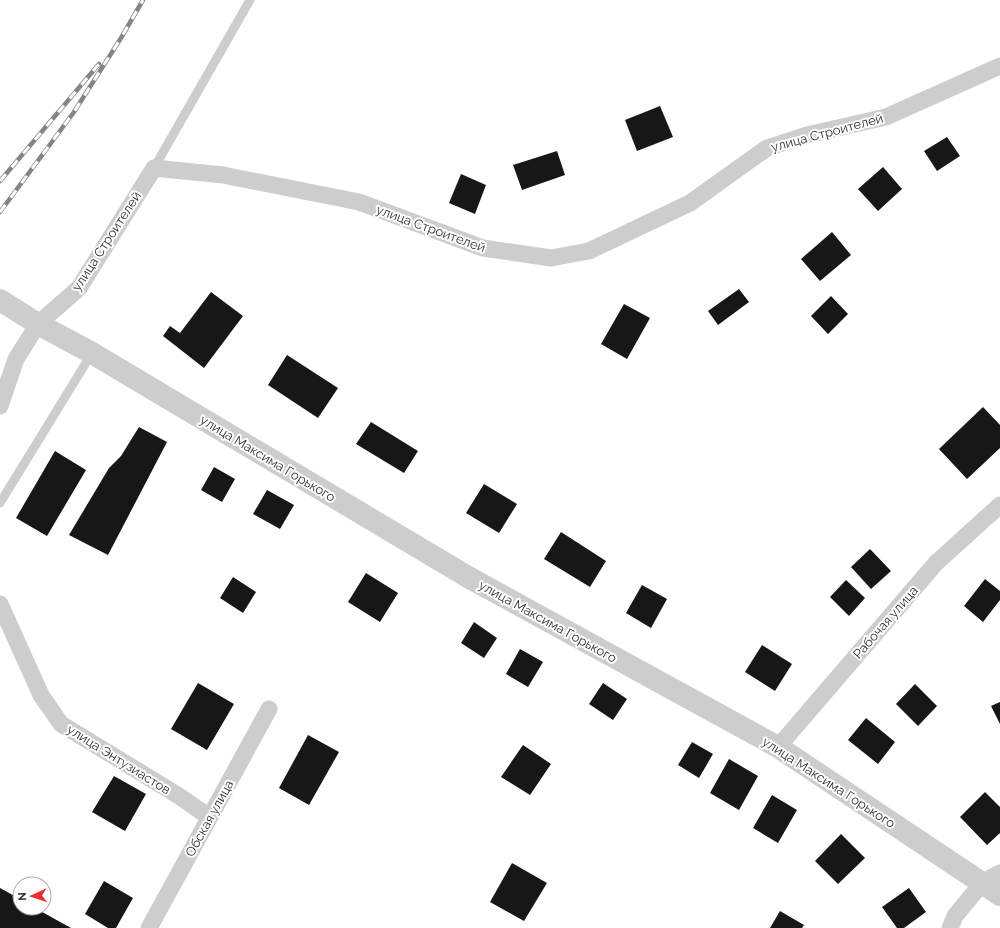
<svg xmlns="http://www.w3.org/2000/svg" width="1000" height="928" font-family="Raleway,sans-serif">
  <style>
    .building { fill: #171717 }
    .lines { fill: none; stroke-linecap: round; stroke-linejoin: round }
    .service { stroke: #cdcdcd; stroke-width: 9 }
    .minor { stroke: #cdcdcd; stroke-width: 17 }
    .tertiary { stroke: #cdcdcd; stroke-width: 22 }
    .rail-casing { stroke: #858585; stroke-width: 4.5 }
    .rail { stroke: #fff; stroke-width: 3; stroke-dasharray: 9; stroke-linecap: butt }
    .labels { text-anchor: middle; stroke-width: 4; stroke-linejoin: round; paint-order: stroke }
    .street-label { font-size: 13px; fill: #303030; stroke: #fff }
  </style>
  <rect width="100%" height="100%" fill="#fff"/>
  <path class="building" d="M 660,106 L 673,137 L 637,151 L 625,120 Z
    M 947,137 L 960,156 L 937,171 L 924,151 Z
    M 557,151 L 565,175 L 522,190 L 513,165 Z
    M 883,167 L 902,189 L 878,211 L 858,189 Z
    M 461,174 L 486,185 L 475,214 L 449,203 Z
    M 832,232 L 851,255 L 820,281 L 801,259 Z
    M 739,289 L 749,302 L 718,325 L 708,311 Z
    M 211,292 L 243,316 L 204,368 L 163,336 L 170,326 L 180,333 Z
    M 831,296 L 848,314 L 828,334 L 811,316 Z
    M 624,304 L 650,318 L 627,359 L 601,344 Z
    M 287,355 L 338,388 L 318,418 L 268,385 Z
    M 983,407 L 1000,425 L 1000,448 L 967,479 L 939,449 Z
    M 371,422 L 418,451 L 404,473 L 356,444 Z
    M 139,427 L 167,442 L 108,555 L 69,535 L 109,468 L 121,456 Z
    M 55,451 L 86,470 L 47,536 L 16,518 Z
    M 214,467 L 235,479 L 222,502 L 201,490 Z
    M 484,484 L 517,504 L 499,533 L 466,513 Z
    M 267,490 L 294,505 L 280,529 L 253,514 Z
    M 561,532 L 606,561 L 590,587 L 544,559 Z
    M 870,549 L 891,571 L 871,589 L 851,567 Z
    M 366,573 L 398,593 L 380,622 L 348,602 Z
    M 233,577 L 256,592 L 243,613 L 220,598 Z
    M 985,579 L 1000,591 L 1000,600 L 983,622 L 964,606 Z
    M 846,580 L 865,598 L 849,616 L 830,597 Z
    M 642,585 L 667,599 L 651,628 L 626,613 Z
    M 474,622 L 497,638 L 484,658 L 461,643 Z
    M 762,645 L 792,664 L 775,691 L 745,672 Z
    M 520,649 L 543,662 L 528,687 L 506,674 Z
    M 198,683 L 234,704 L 207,750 L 171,729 Z
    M 603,683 L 627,699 L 613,720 L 589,704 Z
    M 915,684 L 937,706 L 918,726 L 896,704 Z
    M 1000,702 L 1000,724 L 991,706 Z
    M 866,718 L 895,742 L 878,764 L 848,740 Z
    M 308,735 L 339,752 L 309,805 L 279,788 Z
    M 692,742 L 713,754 L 699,778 L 678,765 Z
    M 523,745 L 551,764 L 530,795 L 501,777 Z
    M 729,759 L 758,776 L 739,810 L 710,793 Z
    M 114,776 L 146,794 L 125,831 L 92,812 Z
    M 985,792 L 1000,807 L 1000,833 L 987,845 L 960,817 Z
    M 772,795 L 797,810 L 778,843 L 753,828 Z
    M 841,834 L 865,858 L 838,884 L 815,861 Z
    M 512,863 L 547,883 L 524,921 L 490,902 Z
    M 104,881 L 133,898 L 116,928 L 108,928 L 85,914 Z
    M 0,888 L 20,899 L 20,908 L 35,908 L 71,928 L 0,928 Z
    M 909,888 L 926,912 L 904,928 L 897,928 L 882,907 Z
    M 780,911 L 804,925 L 802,928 L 770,928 Z"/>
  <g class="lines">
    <path class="service" d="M 154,168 L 250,0
      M 0,503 L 92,353"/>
    <path class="minor" d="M 0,406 L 16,359 L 38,324 L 79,288 L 154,168 L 223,175 L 359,202 L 483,248 L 551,258 L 589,251 L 690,203 L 767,148 L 807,135 L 886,117 L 1000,66
      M 0,604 L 41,695 L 61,724 L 179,796 L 209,817
      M 778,747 L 936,563 L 1000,505
      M 149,928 L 269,709
      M 950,928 L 955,916 L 983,882 L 1000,873"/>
    <path class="tertiary" d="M 0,300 L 38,324 L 92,353 L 468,577 L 778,747 L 1000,895"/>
    <defs>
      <path id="rail" d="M 0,181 L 99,64
        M 0,212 L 74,112 L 121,38 L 143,0"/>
    </defs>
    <use href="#rail" class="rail-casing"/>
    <use href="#rail" class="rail"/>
  </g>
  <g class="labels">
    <g class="street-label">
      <text transform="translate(827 132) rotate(-15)" y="5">улица Строителей</text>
      <text transform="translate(431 228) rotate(20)" y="5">улица Строителей</text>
      <text transform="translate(106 241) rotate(-57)" y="5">улица Строителей</text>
      <text transform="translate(268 458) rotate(31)" y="5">улица Максима Горького</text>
      <text transform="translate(548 621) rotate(29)" y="5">улица Максима Горького</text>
      <text transform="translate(885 622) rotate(-49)" y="5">Рабочая улица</text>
      <text transform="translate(119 759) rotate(32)" y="5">улица Энтузиастов</text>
      <text transform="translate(829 782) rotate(33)" y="5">улица Максима Горького</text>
      <text transform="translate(209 818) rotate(-61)" y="5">Обская улица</text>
    </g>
  </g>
  <g transform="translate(32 896) rotate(267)"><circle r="19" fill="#ffffff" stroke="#acacac"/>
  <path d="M0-3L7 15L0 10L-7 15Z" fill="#ed2c32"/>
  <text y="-6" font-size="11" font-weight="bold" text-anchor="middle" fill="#303030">N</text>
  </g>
</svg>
